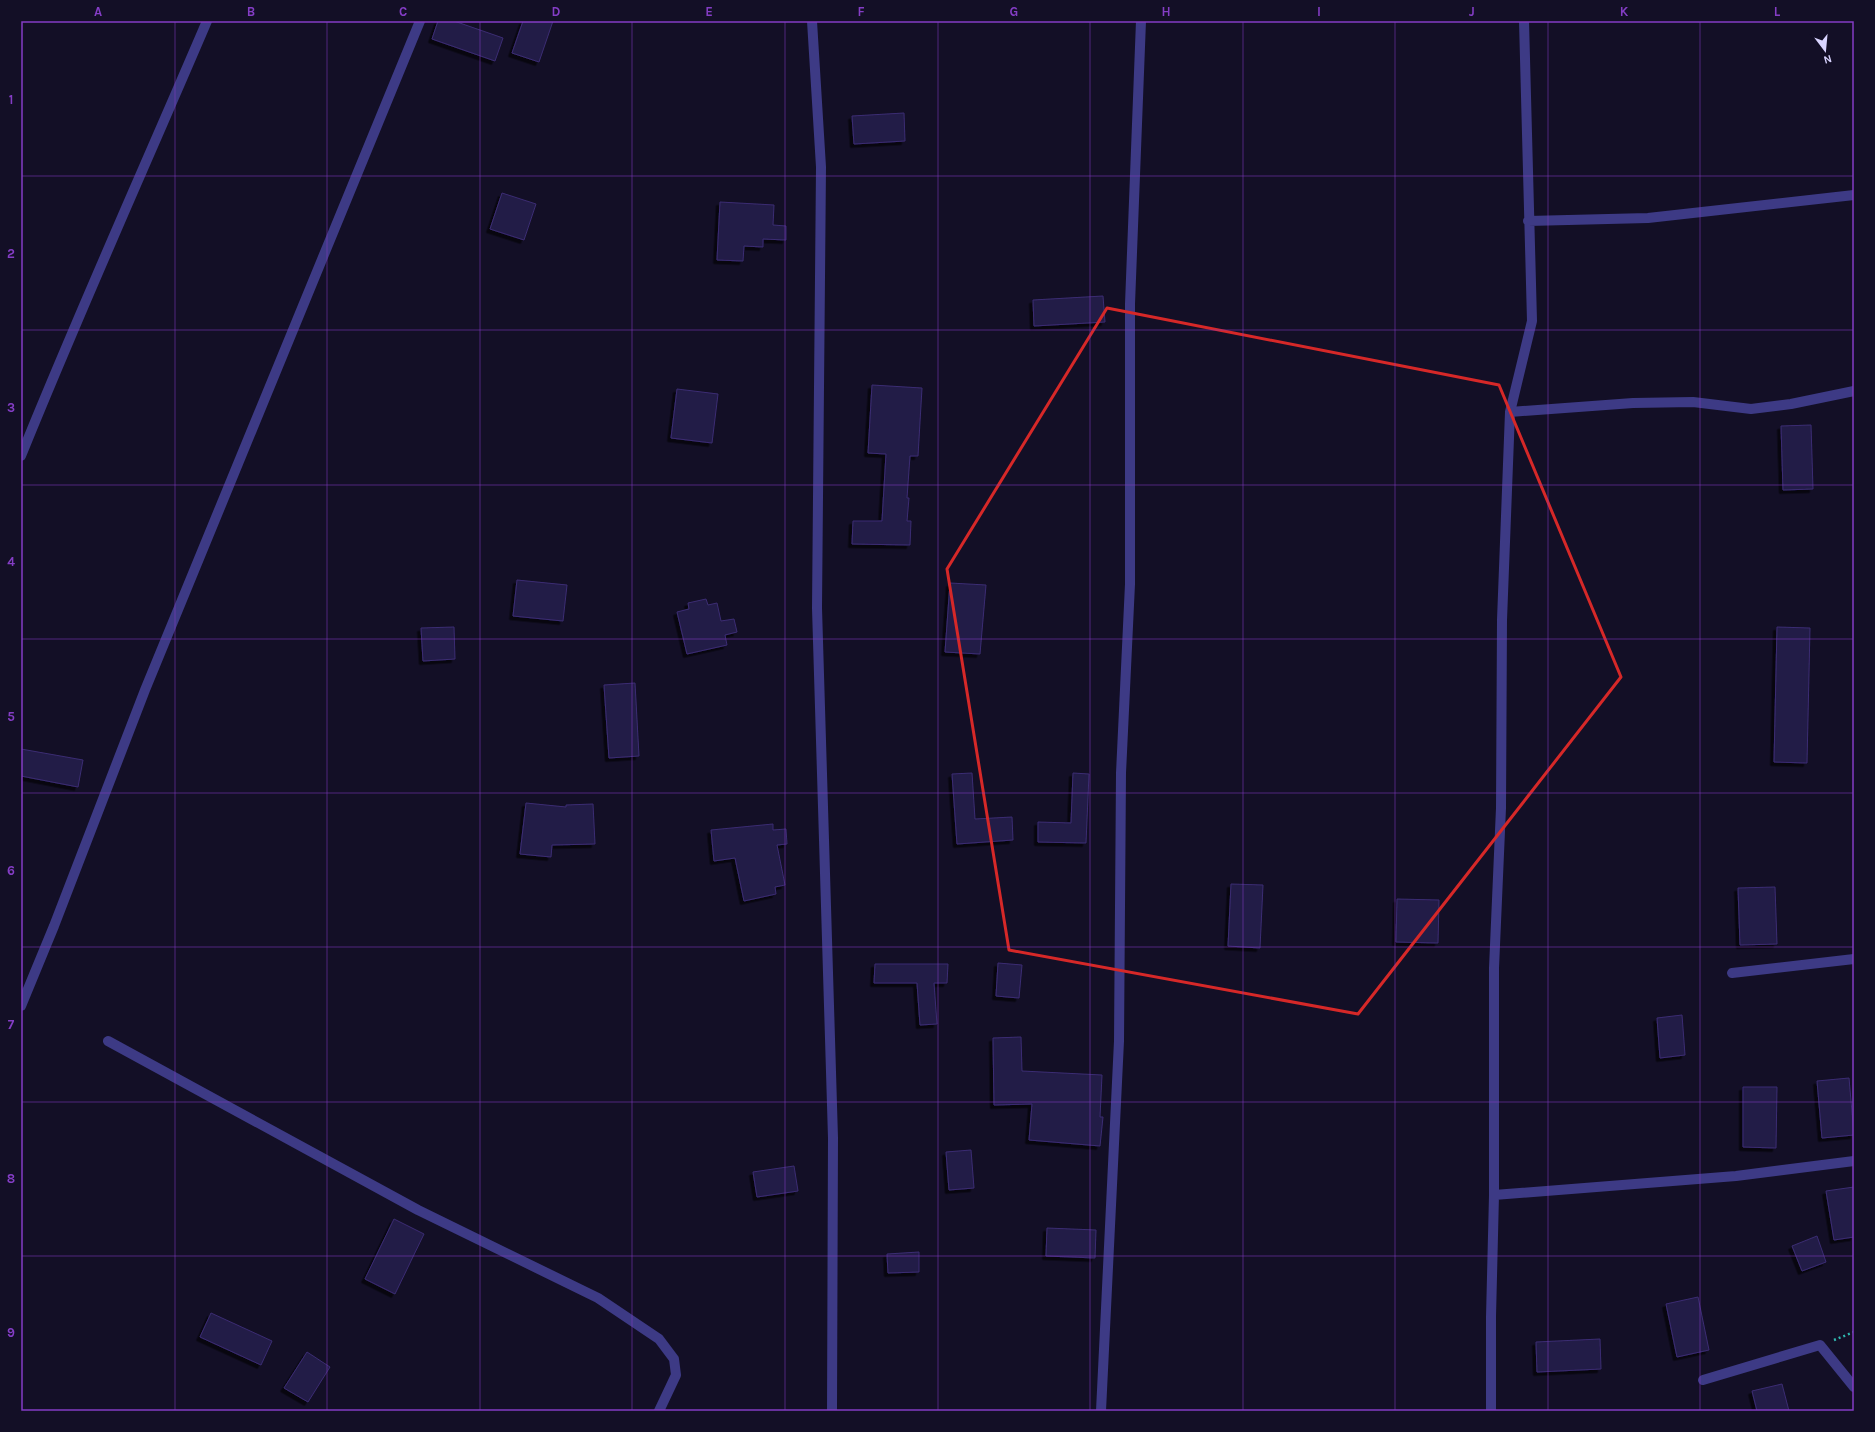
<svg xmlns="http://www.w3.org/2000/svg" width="1875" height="1432" font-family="Karla,sans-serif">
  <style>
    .building { fill: #241b47; stroke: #3b2d73; filter: url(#shadow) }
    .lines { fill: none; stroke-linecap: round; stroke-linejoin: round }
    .path { stroke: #2fb8b0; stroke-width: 2.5; stroke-dasharray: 2 3; stroke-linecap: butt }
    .minor { stroke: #3d3a85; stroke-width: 10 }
    .marked { fill: none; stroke: #d62828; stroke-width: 3; stroke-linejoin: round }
    .grid { fill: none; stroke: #843dc5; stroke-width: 1; stroke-opacity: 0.55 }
    .neatline { fill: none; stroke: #843dc5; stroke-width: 1.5 }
    .grid-label { font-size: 13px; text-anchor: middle; font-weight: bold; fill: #843dc5 }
  </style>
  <defs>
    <filter id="shadow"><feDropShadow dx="-3.5" dy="3.5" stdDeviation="0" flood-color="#0009"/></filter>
  </defs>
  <rect width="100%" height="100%" fill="#130f26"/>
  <path class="building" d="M 438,21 L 454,21 L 503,38 L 495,61 L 432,39 Z
    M 523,21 L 553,21 L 539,62 L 512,53 Z
    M 904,113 L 905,141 L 854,144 L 852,116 Z
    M 502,193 L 536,204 L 524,240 L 490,229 Z
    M 720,202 L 774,205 L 773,225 L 786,226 L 786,240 L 763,239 L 763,247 L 744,246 L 743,261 L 717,260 Z
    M 1103,296 L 1105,322 L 1034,326 L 1033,300 Z
    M 872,385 L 922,388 L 918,456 L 910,456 L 907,498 L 909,498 L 907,521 L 911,521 L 910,545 L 852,544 L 853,521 L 882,521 L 886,454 L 868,453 Z
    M 677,389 L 718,394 L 712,443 L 671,438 Z
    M 1811,425 L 1813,489 L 1783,490 L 1781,426 Z
    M 517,580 L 567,585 L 563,621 L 513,616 Z
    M 950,583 L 986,585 L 980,654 L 945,652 Z
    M 706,599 L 708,605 L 717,603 L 721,621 L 734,619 L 737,632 L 725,635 L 727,645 L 687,654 L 677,612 L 689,609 L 688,603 Z
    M 454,627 L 455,659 L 423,661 L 421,628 Z
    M 1777,627 L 1810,628 L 1807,763 L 1774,762 Z
    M 635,683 L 639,756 L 609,758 L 604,685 Z
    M 21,749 L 83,760 L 78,787 L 21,776 Z
    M 972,773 L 975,819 L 1012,817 L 1013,840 L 957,844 L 952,774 Z
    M 1073,773 L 1089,774 L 1086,843 L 1038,842 L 1038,822 L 1071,823 Z
    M 526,803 L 566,807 L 566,805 L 593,804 L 595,844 L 552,845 L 551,857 L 520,854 Z
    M 773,824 L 773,830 L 786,829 L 787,844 L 777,845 L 785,885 L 775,887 L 776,894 L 744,901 L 735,858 L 714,861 L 711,830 Z
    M 1231,884 L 1263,885 L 1260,948 L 1228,946 Z
    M 1775,887 L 1777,944 L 1740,945 L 1738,888 Z
    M 1397,899 L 1439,900 L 1438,943 L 1396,942 Z
    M 998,963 L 1022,965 L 1019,998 L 996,996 Z
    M 875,964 L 948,964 L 947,983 L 934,983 L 937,1024 L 920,1025 L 917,983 L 874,983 Z
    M 1682,1015 L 1685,1055 L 1660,1058 L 1657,1018 Z
    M 1021,1037 L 1022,1071 L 1102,1075 L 1100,1117 L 1103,1117 L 1100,1146 L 1029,1140 L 1032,1104 L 994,1105 L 993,1038 Z
    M 1849,1078 L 1854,1135 L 1822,1138 L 1817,1081 Z
    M 1743,1087 L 1777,1087 L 1776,1148 L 1743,1147 Z
    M 971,1150 L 974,1188 L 949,1190 L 946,1152 Z
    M 794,1166 L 798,1191 L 757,1197 L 753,1172 Z
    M 1854,1187 L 1854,1237 L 1834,1240 L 1826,1191 Z
    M 394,1219 L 424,1234 L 395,1294 L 365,1279 Z
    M 1047,1228 L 1096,1230 L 1095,1258 L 1046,1256 Z
    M 1817,1236 L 1826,1262 L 1802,1271 L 1792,1246 Z
    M 919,1252 L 919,1272 L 888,1273 L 887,1254 Z
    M 1698,1297 L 1709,1350 L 1677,1357 L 1666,1304 Z
    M 211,1313 L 272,1341 L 261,1365 L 200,1337 Z
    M 1600,1339 L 1601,1369 L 1537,1372 L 1536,1342 Z
    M 307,1352 L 330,1367 L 308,1402 L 284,1388 Z
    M 1782,1384 L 1789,1411 L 1757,1411 L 1752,1391 Z"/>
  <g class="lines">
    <path class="path" d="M 1834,1340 L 1854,1332"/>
    <path class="minor" d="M 812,21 L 821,167 L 817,608 L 833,1138 L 832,1411
      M 1528,221 L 1648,218 L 1854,195
      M 1510,412 L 1633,403 L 1693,402 L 1751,409 L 1791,404 L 1854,391
      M 21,456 C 80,310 145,166 207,21
      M 1732,973 L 1854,959
      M 21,1006 L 54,926 L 145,690 L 420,21
      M 108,1041 L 418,1210 L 598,1298 L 659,1339 L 674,1359 L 676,1375 L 659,1411
      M 1494,1195 L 1736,1176 L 1854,1161
      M 1703,1380 L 1820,1345 L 1854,1387
      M 1101,1411 L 1119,1041 L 1121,773 L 1130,584 L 1130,304 L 1141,21
      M 1491,1411 L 1491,1317 L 1494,1195 L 1494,968 L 1501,808 L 1502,620 L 1510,412 L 1532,321 L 1524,21"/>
  </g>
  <path class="marked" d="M 1107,308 L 1499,385 L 1621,677 L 1358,1014 L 1009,950 L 947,569 Z"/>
  <path class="grid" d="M 175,21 L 175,1411M 327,21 L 327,1411M 480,21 L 480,1411M 632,21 L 632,1411M 785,21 L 785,1411M 938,21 L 938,1411M 1090,21 L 1090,1411M 1243,21 L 1243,1411M 1395,21 L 1395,1411M 1548,21 L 1548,1411M 1700,21 L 1700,1411M 21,176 L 1854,176M 21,330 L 1854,330M 21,485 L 1854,485M 21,639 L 1854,639M 21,793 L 1854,793M 21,947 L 1854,947M 21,1102 L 1854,1102M 21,1256 L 1854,1256"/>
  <rect width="1875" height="1432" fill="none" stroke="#130f26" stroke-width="44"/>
  <g transform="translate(1825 50) rotate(164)" stroke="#130f26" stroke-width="3" paint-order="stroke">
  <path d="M0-3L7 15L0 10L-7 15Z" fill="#d9d4ff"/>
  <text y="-6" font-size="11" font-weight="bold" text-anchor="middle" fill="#d9d4ff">N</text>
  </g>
  <rect x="22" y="22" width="1831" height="1388" class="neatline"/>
  <g class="grid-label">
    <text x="98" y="16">A</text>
    <text x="251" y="16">B</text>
    <text x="403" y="16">C</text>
    <text x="556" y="16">D</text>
    <text x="709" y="16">E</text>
    <text x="861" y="16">F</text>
    <text x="1014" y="16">G</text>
    <text x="1166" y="16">H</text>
    <text x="1319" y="16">I</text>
    <text x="1472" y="16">J</text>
    <text x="1624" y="16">K</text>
    <text x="1777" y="16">L</text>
    <text x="11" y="104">1</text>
    <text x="11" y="258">2</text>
    <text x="11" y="412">3</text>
    <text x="11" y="566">4</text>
    <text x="11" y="721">5</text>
    <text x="11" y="875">6</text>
    <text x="11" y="1029">7</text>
    <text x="11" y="1183">8</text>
    <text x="11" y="1337">9</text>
  </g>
</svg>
